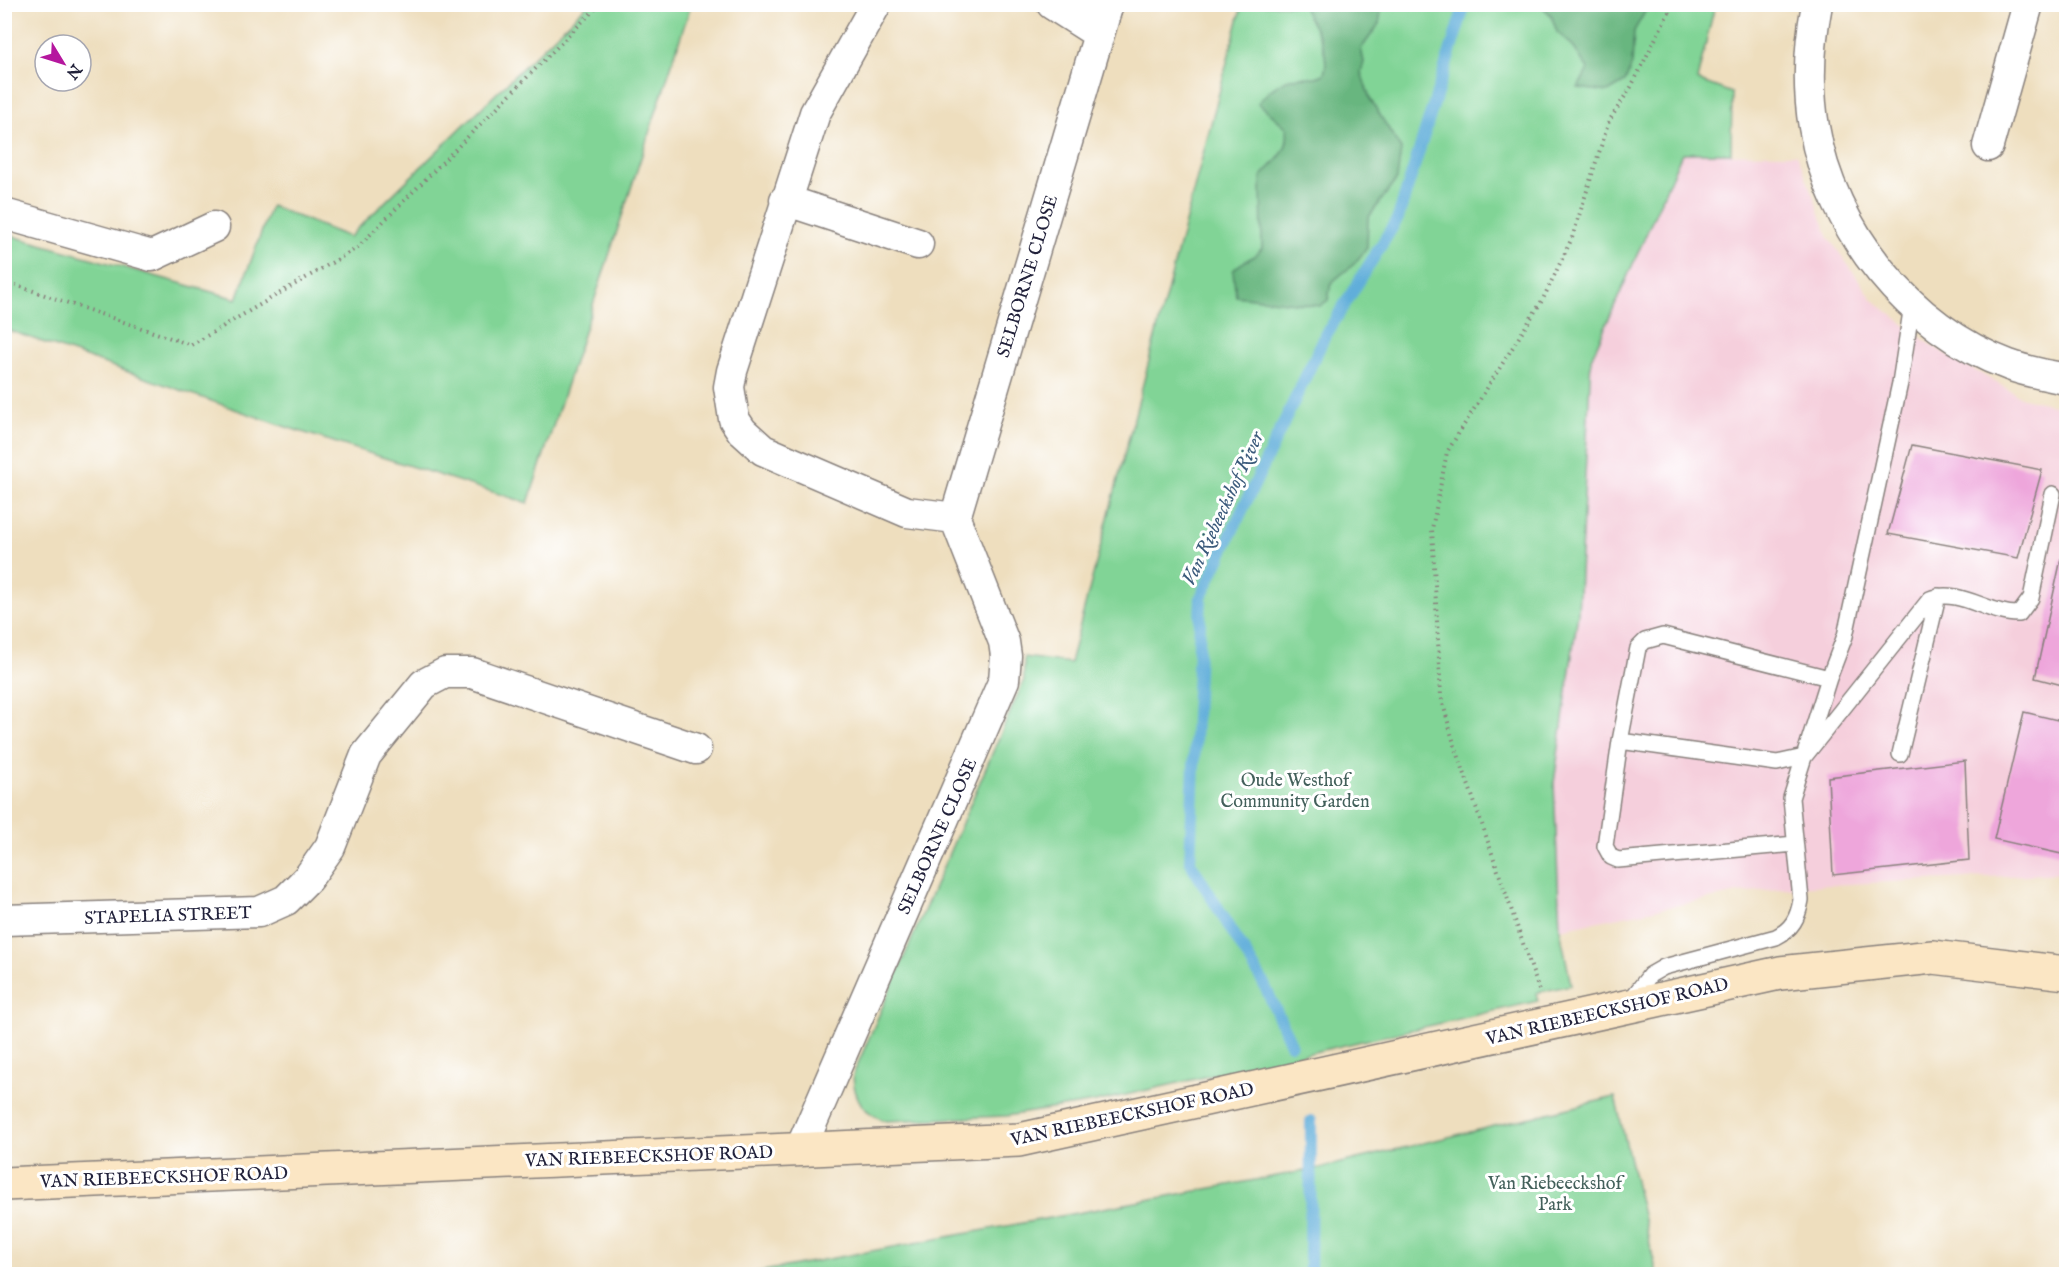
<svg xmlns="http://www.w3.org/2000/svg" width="2071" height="1279" font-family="'IM FELL English',serif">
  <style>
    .built { fill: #f5cfdc }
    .green { fill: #81d496; stroke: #527b68; stroke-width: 1.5 }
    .forest { fill: #68b67f; stroke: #456c5d; stroke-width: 1.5 }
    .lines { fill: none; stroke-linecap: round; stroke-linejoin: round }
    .stream { stroke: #60aeda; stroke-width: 12 }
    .building { fill: #eea6db }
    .lane-casing { stroke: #88807c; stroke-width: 18 }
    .street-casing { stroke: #88807c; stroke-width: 33 }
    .secondary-casing { stroke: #88807c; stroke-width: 36 }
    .path { stroke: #88807c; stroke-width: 4; stroke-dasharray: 1.5 4.5; stroke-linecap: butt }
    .lane { stroke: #fff; stroke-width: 15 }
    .street { stroke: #fff; stroke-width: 30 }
    .secondary { stroke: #fbe6c4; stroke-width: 33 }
    .labels { text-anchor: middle; stroke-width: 6; stroke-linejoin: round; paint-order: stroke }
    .street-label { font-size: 18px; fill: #22223b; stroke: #fff }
    .park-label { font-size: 18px; fill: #43605b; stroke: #fff }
    .water-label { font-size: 20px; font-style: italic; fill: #3b5a7b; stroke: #fff }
  </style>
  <rect width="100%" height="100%" fill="#fff"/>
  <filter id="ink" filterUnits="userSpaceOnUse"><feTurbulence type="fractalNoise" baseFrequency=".0167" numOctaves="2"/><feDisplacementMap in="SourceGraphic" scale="12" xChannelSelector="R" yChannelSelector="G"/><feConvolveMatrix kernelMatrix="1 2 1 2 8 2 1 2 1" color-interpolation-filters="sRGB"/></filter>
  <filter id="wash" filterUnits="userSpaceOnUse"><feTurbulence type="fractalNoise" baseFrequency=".008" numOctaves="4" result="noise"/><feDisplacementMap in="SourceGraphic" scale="24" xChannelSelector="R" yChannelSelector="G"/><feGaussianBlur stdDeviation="1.35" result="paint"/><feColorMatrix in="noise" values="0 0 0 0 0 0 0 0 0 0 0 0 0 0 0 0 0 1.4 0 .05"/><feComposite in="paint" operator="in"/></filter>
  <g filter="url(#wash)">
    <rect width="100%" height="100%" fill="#eedebe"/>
    <path class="built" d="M 1682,153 L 1797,154 L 1829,238 L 1873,300 L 1929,344 L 2023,398 L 2066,408 L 2066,873 L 1811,886 L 1738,893 L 1560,929 L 1554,783 L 1578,613 L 1591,359 Z"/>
    <path class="green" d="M 588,4 L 691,5 L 528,503 L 286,427 L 5,329 L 5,234 L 237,299 L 271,206 L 349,237 Z
      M 1242,5 L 1715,5 L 1697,80 L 1732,93 L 1731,153 L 1682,153 L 1591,359 L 1578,613 L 1554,783 L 1560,929 L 1571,985 L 1536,993 L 1538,1001 L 1095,1102 L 1006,1116 L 886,1121 C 863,1113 854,1099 853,1075 L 1024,680 L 1024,657 L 1070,663 Z
      M 1615,1097 L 1657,1274 L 747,1274 L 1320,1168 Z"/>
    <path class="forest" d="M 1302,5 L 1382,5 L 1379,24 L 1361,49 L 1364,62 L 1361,72 L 1370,99 L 1401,149 L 1397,179 L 1368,218 L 1367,248 L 1354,264 L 1331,283 L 1328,300 L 1320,306 L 1236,296 L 1233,271 C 1241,260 1254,260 1262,248 L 1261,177 C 1276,160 1290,152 1287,128 L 1258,103 C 1268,91 1283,78 1300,77 C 1310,77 1314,79 1324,74 C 1332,50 1312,26 1302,5 Z
      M 1540,5 L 1649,5 L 1634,31 L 1632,64 L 1625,82 L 1608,92 L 1578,88 L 1588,69 L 1572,45 L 1557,32 L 1551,15 Z"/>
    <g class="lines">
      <path class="stream" d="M 1291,1044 L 1263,982 L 1190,862 L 1201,597 L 1324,338 L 1398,218 L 1465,4
        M 1310,1274 L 1311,1121"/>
    </g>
    <g id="blocks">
      <path class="building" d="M 1912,445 L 2042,470 L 2018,558 L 1888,534 Z
        M 2061,559 L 2066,560 L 2066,686 L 2035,678 Z
        M 2024,712 L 2066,722 L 2066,855 L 1994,839 Z
        M 1965,761 L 1969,860 L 1833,875 L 1828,777 Z"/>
    </g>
  </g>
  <g filter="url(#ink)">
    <use href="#blocks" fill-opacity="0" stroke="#88807c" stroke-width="1.5"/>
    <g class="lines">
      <defs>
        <path id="lane" d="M 1620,741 L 1777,763 L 1804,757 L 1930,599 C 1958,587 1989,615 2019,614 L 2031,598 L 2053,494
          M 1900,754 L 1938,596
          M 1795,844 L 1618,860 L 1611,857 L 1605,846 L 1620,741 L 1638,648 L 1645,641 L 1663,636 L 1829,678
          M 1628,1003 L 1650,975 L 1664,967 L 1776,937 C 1792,929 1798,918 1801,900 L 1791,798 L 1829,678 L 1845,636 L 1900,383 L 1912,305"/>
        <path id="street" d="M 876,4 L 815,113 L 732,371 L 729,387 L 734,419 L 742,431 L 763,450 L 907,512 L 955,518
          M 1052,4 L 1099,34
          M 1817,4 C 1809,46 1807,86 1814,127 C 1831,230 1910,329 2009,365 C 2027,372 2047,375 2066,379
          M 1988,146 L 2028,4
          M 785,200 L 918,244
          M 4,214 L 152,256 L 214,227
          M 4,920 L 259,912 L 286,900 L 308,878 L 330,847 L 366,755 L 424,684 L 445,673 L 472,673 L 696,749
          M 800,1150 L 1004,680 L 1006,656 L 1004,642 L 955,518 L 1108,4"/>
        <path id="secondary" d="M 4,1184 L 1019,1140 L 1780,973 L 1933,957 L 2066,973"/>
      </defs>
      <use href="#lane" class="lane-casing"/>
      <use href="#street" class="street-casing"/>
      <use href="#secondary" class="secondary-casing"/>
      <path class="path" d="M 4,281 L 191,345 L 357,248 L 600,4
        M 1539,990 L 1452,737 L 1441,696 L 1432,529 L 1447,452 L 1543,299 L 1572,238 L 1609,121 L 1631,87 L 1673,4"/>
      <use href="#lane" class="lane"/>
      <use href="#street" class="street"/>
      <use href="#secondary" class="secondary"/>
    </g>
  </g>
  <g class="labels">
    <g class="street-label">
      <text transform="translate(1027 276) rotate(-73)" y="6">SELBORNE CLOSE</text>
      <text transform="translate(937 836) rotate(-66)" y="6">SELBORNE CLOSE</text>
      <text transform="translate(168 915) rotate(-2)" y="6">STAPELIA STREET</text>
      <text transform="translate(1607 1011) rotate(-13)" y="6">VAN RIEBEECKSHOF ROAD</text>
      <text transform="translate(1132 1114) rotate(-12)" y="6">VAN RIEBEECKSHOF ROAD</text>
      <text transform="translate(649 1156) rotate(-2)" y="6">VAN RIEBEECKSHOF ROAD</text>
      <text transform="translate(164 1177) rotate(-2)" y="6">VAN RIEBEECKSHOF ROAD</text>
    </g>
    <g class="park-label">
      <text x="1295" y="786">Oude Westhof<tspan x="1295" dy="21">Community Garden</tspan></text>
      <text x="1555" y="1189">Van Riebeeckshof<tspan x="1555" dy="21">Park</tspan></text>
    </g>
    <g class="water-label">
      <text transform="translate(1222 508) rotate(-65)" y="7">Van Riebeeckshof River</text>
    </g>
  </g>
  <rect width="2071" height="1279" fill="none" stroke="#fff" stroke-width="24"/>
  <g transform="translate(63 63) rotate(128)"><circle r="28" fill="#ffffff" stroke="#a7a7b1" stroke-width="1.5"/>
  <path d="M0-4.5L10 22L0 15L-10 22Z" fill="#b5179e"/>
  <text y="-9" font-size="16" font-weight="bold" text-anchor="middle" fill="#22223b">N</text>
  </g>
</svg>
